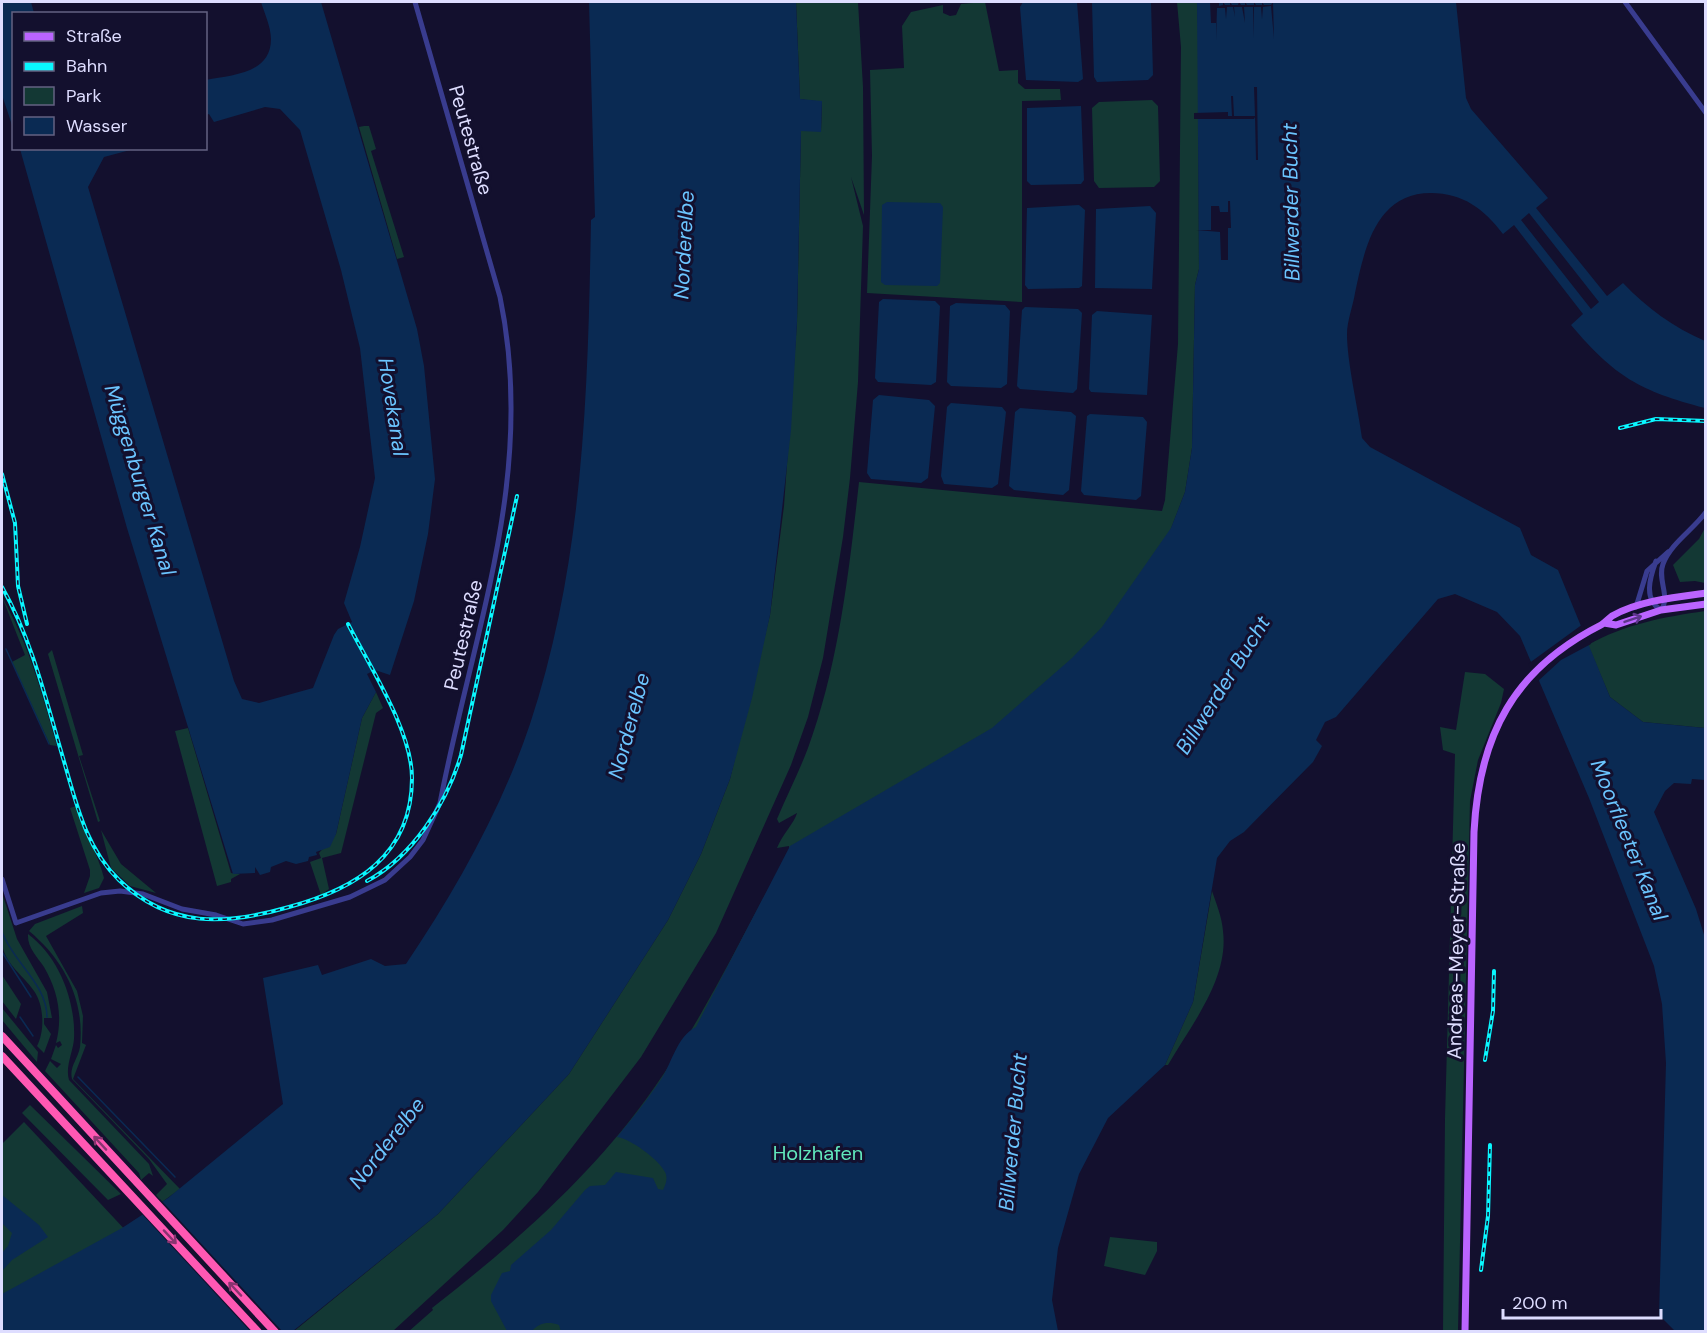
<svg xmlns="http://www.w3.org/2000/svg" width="1707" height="1333" font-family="'DM Sans',sans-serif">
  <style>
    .green { fill: #133834 }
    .water { fill: #0a2a53; fill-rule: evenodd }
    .pier { fill: #13102e }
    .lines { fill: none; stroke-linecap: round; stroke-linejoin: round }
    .stream { stroke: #0a2a53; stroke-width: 1.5 }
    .tertiary { stroke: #393c8f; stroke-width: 5 }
    .primary { stroke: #ba64ff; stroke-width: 7 }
    .motorway { stroke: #ff58b3; stroke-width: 8 }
    .rail-casing { stroke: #09f7ff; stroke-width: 4 }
    .rail { stroke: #13102e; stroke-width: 1.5; stroke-dasharray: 4.5; stroke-linecap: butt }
    .oneway { stroke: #5e368c }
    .oneway2 { stroke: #893470 }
    .labels { text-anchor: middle; stroke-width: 6; stroke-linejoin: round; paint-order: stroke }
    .street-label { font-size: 20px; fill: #deddff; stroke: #13102e }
    .park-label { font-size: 20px; fill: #61e7bc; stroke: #13102e }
    .water-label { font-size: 21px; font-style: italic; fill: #6bc5ff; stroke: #13102e }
  </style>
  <rect width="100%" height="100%" fill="#13102e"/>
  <path class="green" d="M 796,2 L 858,2 L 863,87 L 864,215 L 851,177 L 863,226 L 858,382 L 850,478 L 843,537 L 823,658 L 808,717 L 791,765 L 716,933 L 641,1057 L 538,1192 L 503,1230 L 393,1331 L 293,1332 L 438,1214 L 569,1074 L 668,920 L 701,854 L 730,779 L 770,615 L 784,506 L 797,322 L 801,131 L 821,131 L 822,102 L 800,99 Z
    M 985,2 L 999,71 L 1018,70 L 1018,83 L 1025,89 L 1060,89 L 1061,100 L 1022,101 L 1022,302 L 867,293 L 872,156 L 870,70 L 904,68 L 902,26 L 911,12 L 943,5 L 943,13 L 950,16 L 956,15 L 961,4 Z
    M 1177,2 L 1197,2 L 1198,26 L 1199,269 L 1195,285 L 1192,448 L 1185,492 L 864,1332 L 408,1332 L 433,1310 L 432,1308 C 514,1244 594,1174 654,1088 C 706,1014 745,930 789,851 L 789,846 L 777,848 C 782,835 795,822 797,813 L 779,823 L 777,819 C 787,795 799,772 808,748 C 839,664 849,571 859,482 L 1162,511 L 1165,500 L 1178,344 L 1181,47 Z
    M 1152,100 L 1158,106 L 1160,181 L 1154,187 L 1099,188 L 1094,181 L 1092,108 L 1099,102 Z
    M 364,126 L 369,126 L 376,149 L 371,151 L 404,257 L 397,259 L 359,127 Z
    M 1705,528 L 1705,583 L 1695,581 L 1680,582 L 1673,565 L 1699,539 Z
    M 2,597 C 30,647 41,691 57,746 L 50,745 L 12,662 L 25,655 Z
    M 1705,611 L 1705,728 L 1643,722 L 1610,697 L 1588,645 C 1625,624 1664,617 1705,611 Z
    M 52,650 L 83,755 L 79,756 L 100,821 L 98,822 L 48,654 Z
    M 1465,672 L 1485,674 L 1504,689 L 1501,703 L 1478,760 L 1470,801 L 1458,1331 L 1443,1332 L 1445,1119 L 1455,754 L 1443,750 L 1440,727 L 1456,730 Z
    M 376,692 L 383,708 L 376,713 L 341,853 L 322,858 L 329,889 L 321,895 L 310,862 L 321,858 L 319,853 L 336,834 L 362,718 Z
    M 188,728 L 231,873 L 240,874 L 231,879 L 231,882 L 217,886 L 175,731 Z
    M 76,806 C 83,831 98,853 104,878 L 99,888 L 84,893 L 90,876 L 90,870 L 70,808 Z
    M 101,830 L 121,864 L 156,893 L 130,886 L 111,868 Z
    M 1212,891 C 1216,903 1222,917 1223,931 C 1229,979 1191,1025 1168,1065 L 1165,1065 L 1193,1002 Z
    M 2,893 L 17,939 L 47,992 L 52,1018 L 44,1018 L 44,1024 L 51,1034 L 44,1053 L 37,1046 C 45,1031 44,1005 34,991 C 24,976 6,965 2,945 C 0,929 1,909 2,893 Z
    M 82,906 L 83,913 L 46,936 L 77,991 L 83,1016 L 82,1043 L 86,1045 L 73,1079 L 180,1189 L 162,1202 L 156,1195 L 167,1184 L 149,1159 L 72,1079 C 69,1067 78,1059 80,1047 C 85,1000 64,960 29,931 L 35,924 Z
    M 28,934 C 59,957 76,1001 74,1039 C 73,1052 65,1067 69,1080 L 149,1164 L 153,1176 L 149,1173 L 141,1180 L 139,1173 L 45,1071 L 50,1061 L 57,1068 L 61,1064 L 51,1059 L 56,1045 L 58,1048 L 62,1045 L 60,1041 L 56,1043 C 63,1016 58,991 44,967 C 37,957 27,947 28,934 Z
    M 2,975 L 21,1004 L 16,1019 L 2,1001 Z
    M 2,1008 L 38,1052 L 37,1062 L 2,1020 Z
    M 30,1105 L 121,1194 L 108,1200 L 22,1113 Z
    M 24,1122 L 220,1331 L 2,1332 L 2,1144 Z
    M 1110,1237 L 1157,1242 L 1157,1251 L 1145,1275 L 1104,1266 Z"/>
  <path class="water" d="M 2,2 L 31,2 L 34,13 L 14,14 L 13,128 L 2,95 Z
    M 261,2 L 321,2 L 417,329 L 424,366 L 435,479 L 428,534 L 414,601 L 390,675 L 375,670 L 367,674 L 376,692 L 362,718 L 336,834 L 330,847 L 316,852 L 317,855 L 309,857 L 308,861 L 296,864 L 286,861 L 271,867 L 270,872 L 260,875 L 255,867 L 255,873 L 233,874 L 127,528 L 20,149 L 134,149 L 104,157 L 88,187 L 234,681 L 242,699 L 259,703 L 313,688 L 334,635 L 338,629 L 352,622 L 344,603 L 360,547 L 375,478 L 360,348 L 341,270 L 300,130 L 280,109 L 265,107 L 214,122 L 209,114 L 206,115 L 206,80 C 232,75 271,74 271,39 C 271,27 264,12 261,2 Z
    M 589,2 L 796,2 L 800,99 L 822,101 L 821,132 L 801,131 L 797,322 L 791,430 L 770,615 L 752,698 L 730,779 L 701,854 L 668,920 L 569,1074 L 438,1214 L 293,1331 L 2,1331 L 2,1294 L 122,1228 L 168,1198 L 283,1104 L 263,978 L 318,965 L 322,975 L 371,959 L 385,966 L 406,964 C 456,890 502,808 530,724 C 584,561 588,390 591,220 L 595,217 Z
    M 1023,2 L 1077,2 L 1083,79 L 1078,82 L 1026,80 L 1020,7 Z
    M 1092,2 L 1151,2 L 1153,75 L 1148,80 L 1097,82 L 1094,77 Z
    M 1197,2 L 1456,2 L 1466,98 L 1471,109 L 1548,198 L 1536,208 L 1607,296 L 1623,283 C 1648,309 1673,327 1705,341 L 1705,408 C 1640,391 1615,377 1571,325 L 1583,314 L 1514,225 L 1503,234 C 1484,209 1463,193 1431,193 C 1375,193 1364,251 1355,293 C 1353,306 1347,321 1347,334 C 1347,362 1358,408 1362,438 L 1370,447 L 1520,528 L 1531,555 L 1558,570 L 1610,697 L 1643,722 L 1705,728 L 1705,780 L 1692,779 L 1691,784 L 1674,783 L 1665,791 L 1654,812 L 1696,909 L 1705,938 L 1705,1331 L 1675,1331 L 1659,1315 L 1666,1063 L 1662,1004 L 1654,966 L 1589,798 L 1520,636 L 1497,612 L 1455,594 L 1438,599 L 1336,717 L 1325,722 L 1316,740 L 1322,746 L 1313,762 L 1244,832 L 1230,841 L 1217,858 L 1193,1002 L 1165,1065 L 1108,1118 L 1079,1174 L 1058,1248 L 1052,1300 L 1058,1331 L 561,1332 L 559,1325 C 548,1321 539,1323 532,1331 L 507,1331 L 491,1301 L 491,1295 L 502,1273 L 510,1271 L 511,1265 L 551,1230 L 585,1190 L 590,1186 L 605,1185 L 616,1172 L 653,1178 L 658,1189 L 663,1190 C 666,1184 668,1178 665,1172 C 658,1159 631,1139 617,1137 C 632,1119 647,1100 660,1081 C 672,1064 676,1037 696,1027 L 790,846 L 992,728 L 1072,658 L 1102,627 L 1171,528 L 1185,492 L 1192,448 L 1195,285 L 1199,269 ZM 1529,213 L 1599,302 L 1591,309 L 1521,220 Z
    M 1081,106 L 1084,180 L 1081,184 L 1031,185 L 1027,181 L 1027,108 Z
    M 887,202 L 940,203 L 943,207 L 940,283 L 937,286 L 885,285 L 881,282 L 882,205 Z
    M 1079,205 L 1085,210 L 1082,286 L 1079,288 L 1028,289 L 1025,285 L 1027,208 Z
    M 1150,206 L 1156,213 L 1152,289 L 1095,288 L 1096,209 Z
    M 883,299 L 935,301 L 940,306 L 936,382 L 931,385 L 878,382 L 875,378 L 879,302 Z
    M 956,303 L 1005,305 L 1010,311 L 1007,384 L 1001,388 L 951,386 L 947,382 L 950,306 Z
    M 1025,307 L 1078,309 L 1082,313 L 1077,389 L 1073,393 L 1020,389 L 1017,386 L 1022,310 Z
    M 1097,311 L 1152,315 L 1147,395 L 1091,392 L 1089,389 L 1092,315 Z
    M 879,395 L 929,400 L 935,406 L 928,478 L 921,483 L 871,479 L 867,473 L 873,400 Z
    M 951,403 L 1002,407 L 1006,412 L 998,484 L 992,488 L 944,484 L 941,476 L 947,407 Z
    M 1020,408 L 1071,412 L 1076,416 L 1069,490 L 1063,495 L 1014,490 L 1009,486 L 1015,412 Z
    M 1090,414 L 1143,417 L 1147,422 L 1141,496 L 1136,500 L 1084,495 L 1081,491 L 1087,416 Z
    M 2,1195 L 39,1225 L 48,1237 L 12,1260 L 2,1271 L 2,1253 L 8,1246 L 12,1233 L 2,1223 Z"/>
  <path class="pier" d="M 1210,2 L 1219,2 L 1219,6 L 1223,5 L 1223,2 L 1225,5 L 1230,5 L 1230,2 L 1232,5 L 1238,5 L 1239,2 L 1241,5 L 1245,5 L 1245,2 L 1247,5 L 1254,5 L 1254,2 L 1256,5 L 1262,5 L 1262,2 L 1264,5 L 1271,5 L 1273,2 L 1274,39 L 1271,6 L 1263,7 L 1262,19 L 1261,7 L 1254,7 L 1254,38 L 1253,7 L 1244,7 L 1245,23 L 1242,7 L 1234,7 L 1235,17 L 1233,7 L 1227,7 L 1226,19 L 1225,8 L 1217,8 L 1216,40 L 1216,23 L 1211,23 Z
    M 1254,87 L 1257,87 L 1258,160 L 1256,160 L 1255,117 L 1254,119 L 1194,119 L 1194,113 L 1228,112 L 1228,116 L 1232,116 L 1231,96 L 1233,96 L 1234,116 L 1255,116 Z
    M 1228,201 L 1230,201 L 1231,228 L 1228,228 L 1228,260 L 1221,260 L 1220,232 L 1196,230 L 1211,230 L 1211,206 L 1219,206 L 1220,212 L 1228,212 Z
    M 1583,624 L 1591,644 L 1561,660 L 1537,682 L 1528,664 Z
    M 160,1199 L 282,1331 L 250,1331 L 140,1212 Z"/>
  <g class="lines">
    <path class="stream" d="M 2,639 L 2,641
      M 6,649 L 49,744
      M 2,932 C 13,962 47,984 47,1017
      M 2,952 L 31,997
      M 20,1017 L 33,1036
      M 78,1077 L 175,1177"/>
    <path class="tertiary" d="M 1625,2 L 1706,113
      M 1656,561 C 1650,577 1643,600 1661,610 C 1671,597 1657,580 1663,564 C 1671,543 1693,530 1706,512
      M 1636,607 L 1647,571 L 1668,552
      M 2,879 L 16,923 L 101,893 L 120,891 L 143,894 L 182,909 L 216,915 L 243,924 L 272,920 L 350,897 L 385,880 L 410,857 L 423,840 L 440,803 C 473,631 537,475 500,297 L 415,2"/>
    <path class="primary" d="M 1604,623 L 1616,625 L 1661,610 L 1706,604
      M 1465,1332 L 1474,832 C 1479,735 1514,669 1601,625 C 1605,623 1608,619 1612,616 C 1638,601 1676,597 1706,593"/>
    <path class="motorway" d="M 2,1036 L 275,1332
      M 2,1056 L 258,1332"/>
    <defs>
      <path id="rail" d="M 1620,428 L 1656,419 L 1706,421
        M 2,474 L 15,523 L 18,586 L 27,624
        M 2,587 C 32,640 46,700 63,758 C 76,802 85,847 119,880 C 170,929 226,925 289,907 C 355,889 412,856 412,778 C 412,731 370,667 348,624
        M 367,881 C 412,857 447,803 461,755 L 517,496
        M 1485,1060 L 1493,1011 L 1494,971
        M 1481,1270 L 1488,1216 L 1490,1145"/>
    </defs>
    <use href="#rail" class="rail-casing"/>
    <use href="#rail" class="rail"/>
  </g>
  <defs><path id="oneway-shaft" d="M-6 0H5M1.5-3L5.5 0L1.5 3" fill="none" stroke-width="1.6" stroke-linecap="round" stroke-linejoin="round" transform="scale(1.5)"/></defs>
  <use class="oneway" href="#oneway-shaft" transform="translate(1633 619) rotate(-19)"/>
  <g class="oneway2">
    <use href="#oneway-shaft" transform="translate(100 1143) rotate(-133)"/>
    <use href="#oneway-shaft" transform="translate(170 1237) rotate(47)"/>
    <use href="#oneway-shaft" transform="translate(235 1289) rotate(-133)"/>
  </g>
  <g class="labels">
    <g class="street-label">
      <text transform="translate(471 140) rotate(74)" y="7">Peutestraße</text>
      <text transform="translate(463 635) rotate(-77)" y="7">Peutestraße</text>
      <text transform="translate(1456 951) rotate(-89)" y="7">Andreas-Meyer-Straße</text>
    </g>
    <g class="park-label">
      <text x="818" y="1160">Holzhafen</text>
    </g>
    <g class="water-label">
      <text transform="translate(1291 202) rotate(-91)" y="7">Billwerder Bucht</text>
      <text transform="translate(684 245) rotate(-87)" y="7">Norderelbe</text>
      <text transform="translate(393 407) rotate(81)" y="7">Hovekanal</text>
      <text transform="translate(140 480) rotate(73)" y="7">Müggenburger Kanal</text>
      <text transform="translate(1223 685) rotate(-58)" y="7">Billwerder Bucht</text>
      <text transform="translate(629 726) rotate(-75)" y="7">Norderelbe</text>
      <text transform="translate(1629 840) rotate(68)" y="7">Moorfleeter Kanal</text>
      <text transform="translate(1013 1132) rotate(-85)" y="7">Billwerder Bucht</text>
      <text transform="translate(387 1143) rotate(-52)" y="7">Norderelbe</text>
    </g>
  </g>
  <rect width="1707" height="1333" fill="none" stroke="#deddff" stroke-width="6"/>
  <rect x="12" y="12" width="195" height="138" fill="#13102e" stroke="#646282" stroke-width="1.5"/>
  <rect x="24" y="32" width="30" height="9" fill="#ba64ff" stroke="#646282" stroke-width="1.5"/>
  <text x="66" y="42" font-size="18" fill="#deddff">Straße</text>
  <rect x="24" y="62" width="30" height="9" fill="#09f7ff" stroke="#646282" stroke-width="1.5"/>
  <text x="66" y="72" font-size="18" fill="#deddff">Bahn</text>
  <rect x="24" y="87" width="30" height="18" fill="#133834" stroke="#646282" stroke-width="1.5"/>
  <text x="66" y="102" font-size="18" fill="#deddff">Park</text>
  <rect x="24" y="117" width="30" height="18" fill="#0a2a53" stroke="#646282" stroke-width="1.5"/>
  <text x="66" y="132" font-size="18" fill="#deddff">Wasser</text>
  <path d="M1503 1309v9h158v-9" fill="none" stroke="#deddff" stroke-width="3"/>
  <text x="1512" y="1309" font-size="18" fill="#deddff" stroke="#13102e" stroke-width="4.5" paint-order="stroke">200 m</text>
</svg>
